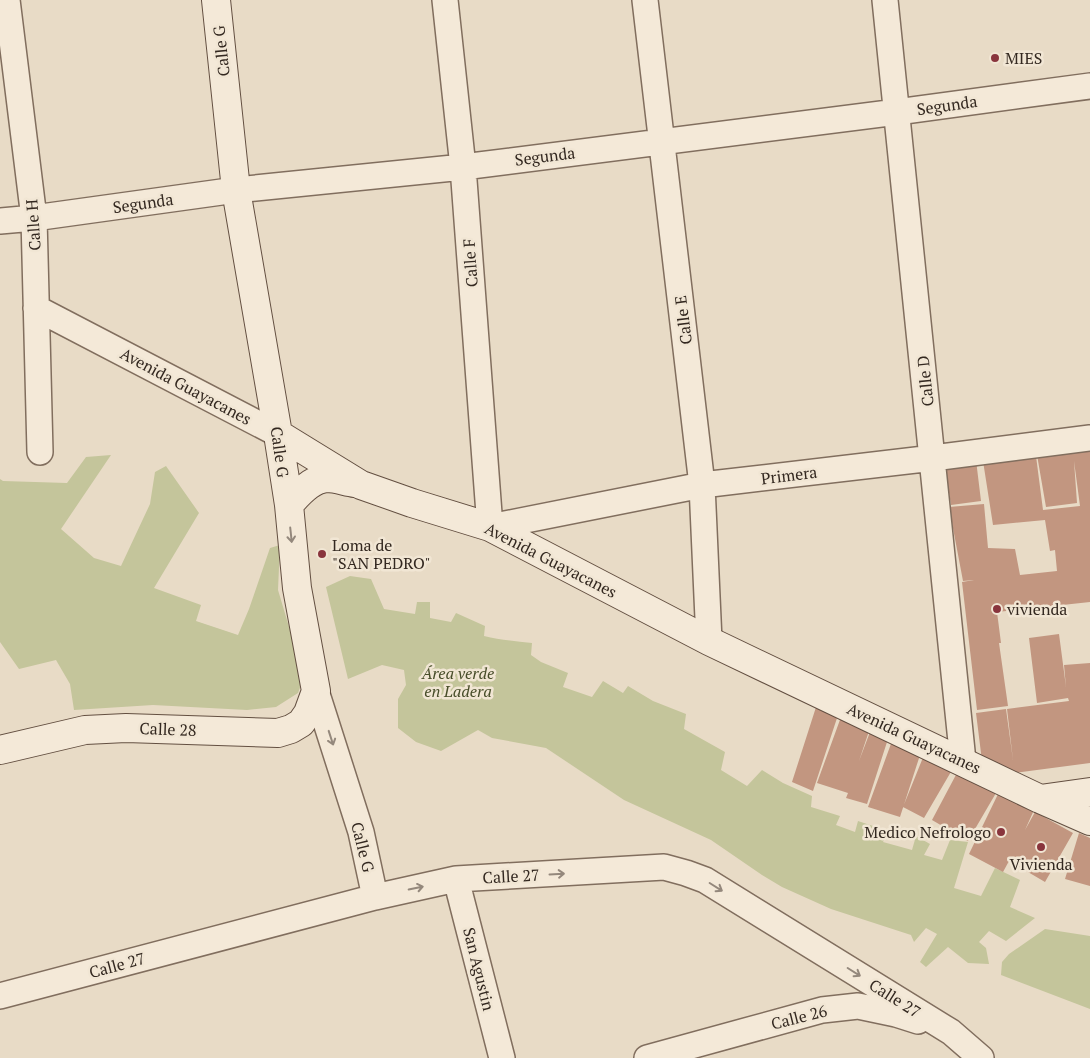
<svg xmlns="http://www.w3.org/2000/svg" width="1090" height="1058" font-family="'PT Serif',serif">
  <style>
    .green { fill: #c4c59b }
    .building { fill: #c29680 }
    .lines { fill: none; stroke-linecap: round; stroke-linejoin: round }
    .street-casing { stroke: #816e5e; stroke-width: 28 }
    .secondary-casing { stroke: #634f41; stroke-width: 30 }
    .street { stroke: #f4e9d8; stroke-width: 25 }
    .secondary { stroke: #f4e9d8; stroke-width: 28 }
    .oneway { stroke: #94887c }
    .poi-dot { fill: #89353d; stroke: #f1e6d4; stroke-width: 2 }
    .labels { text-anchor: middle; stroke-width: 5; stroke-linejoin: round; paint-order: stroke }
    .street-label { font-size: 16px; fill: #332820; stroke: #f1e6d4 }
    .poi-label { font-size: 16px; fill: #332820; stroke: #f1e6d4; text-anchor: start }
    .park-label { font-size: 16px; font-style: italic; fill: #474d29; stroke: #f1e6d4 }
  </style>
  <rect width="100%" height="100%" fill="#e8dbc6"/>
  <path class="green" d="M 111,455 L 61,529 L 94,558 L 121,566 L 150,504 L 155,472 L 166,466 L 199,513 L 154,588 L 201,605 L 196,621 L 238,635 L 249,609 L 270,548 L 280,545 L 278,590 L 304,677 L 298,693 L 276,707 L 247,710 L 153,705 L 74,710 L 70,684 L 56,660 L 19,669 L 0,642 L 0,479 L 3,481 L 67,483 L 86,457 Z
    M 350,576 L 371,579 L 384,609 L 415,614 L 417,602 L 430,602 L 430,618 L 451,622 L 456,613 L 485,626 L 484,636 C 500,640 516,641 532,643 L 531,655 L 541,662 L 568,673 L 563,687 L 592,697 L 603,681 L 623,693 L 628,686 L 653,701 L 686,714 L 684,729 L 725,752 L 721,770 L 747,786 L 762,770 L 783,783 L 812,796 L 811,807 L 840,816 L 836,825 L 855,832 L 858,821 L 888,831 L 883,842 L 912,850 L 916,836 L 930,844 L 924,855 L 942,860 L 950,840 L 968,842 L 954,888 L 981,896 L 995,868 L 1020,880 L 1010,907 L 1035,918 L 1006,941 L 989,931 L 979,942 L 986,948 L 989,964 L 968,963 L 948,947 L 926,967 L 920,962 L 937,934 L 926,928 L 914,942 L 911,935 L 831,909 L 782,887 L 762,875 L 711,840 L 624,800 L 546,748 L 492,738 L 478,730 L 441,751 L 416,742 L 398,728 L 398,699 L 406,685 L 404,670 L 382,665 L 348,679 L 326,587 Z
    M 1045,929 L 1090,936 L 1090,1009 L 1001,975 L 1002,962 L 1009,954 Z"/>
  <path class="building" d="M 1090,448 L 1090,602 L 997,612 L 1001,643 L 999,643 L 1008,706 L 977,710 L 962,582 L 974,580 L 963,581 L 949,507 L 984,504 L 988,548 L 1015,549 L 1020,575 L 1057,571 L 1055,550 L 1050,551 L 1045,520 L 993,525 L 983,461 L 1036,456 L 1043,510 L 1080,506 L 1074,461 L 1077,503 L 1046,507 L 1037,455 Z
    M 976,460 L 981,501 L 951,505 L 944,463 Z
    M 1059,634 L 1066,687 L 1064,665 L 1090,663 L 1090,763 L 984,777 L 976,713 L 1006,709 L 1013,760 L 1007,709 L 1069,701 L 1068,698 L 1037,703 L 1029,638 Z
    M 817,704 L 838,715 L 813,791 L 792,782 Z
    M 841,717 L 869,731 L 859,761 L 870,732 L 887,742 L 867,804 L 846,798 L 848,793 L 817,783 Z
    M 892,741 L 920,755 L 900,817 L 868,807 Z
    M 924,755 L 952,770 L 924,818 L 903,807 Z
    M 958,771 L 996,793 L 968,841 L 932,820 Z
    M 999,792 L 1034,810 L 1025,830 L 1035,812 L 1073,833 L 1045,882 L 1009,861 L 1003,872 L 969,854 Z
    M 1079,833 L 1090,838 L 1090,886 L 1065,879 Z"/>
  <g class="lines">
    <defs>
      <path id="street" d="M 7,0 L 34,218 L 40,452
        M 445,0 L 463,167 L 490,527 L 702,485 L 933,458 L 1090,438
        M 645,0 L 702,485 L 709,641
        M 885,0 L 963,761
        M 0,221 L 34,218 L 236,190 L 463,167 L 897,112 L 1090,86
        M 36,308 L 278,434
        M 316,691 L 361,832 L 375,897
        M 456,879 L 502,1058
        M 0,996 L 375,897 L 456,879 L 664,867 L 686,873 L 705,880 L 951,1032 L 981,1058
        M 647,1058 L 822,1010 L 858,1006 L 896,1014 L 918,1021"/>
      <path id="secondary" d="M 278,434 L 361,485 L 412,503 L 490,527 L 709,641 L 1040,799 L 1090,821
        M 289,505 C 298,494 311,479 327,478 C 335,478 347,482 355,483
        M 0,750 L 85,730 L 126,728 L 278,733 L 291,729 L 301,723 L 308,713 L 316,691 L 297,588 L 289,505 L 278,434 L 236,190 L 216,0
        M 1040,799 L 1090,792"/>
    </defs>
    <use href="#street" class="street-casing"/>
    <use href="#secondary" class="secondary-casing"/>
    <use href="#street" class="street"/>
    <use href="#secondary" class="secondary"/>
  </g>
  <defs><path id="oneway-shaft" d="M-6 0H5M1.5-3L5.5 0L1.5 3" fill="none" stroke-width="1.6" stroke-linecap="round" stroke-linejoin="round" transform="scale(1.25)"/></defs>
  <g class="oneway">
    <use href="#oneway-shaft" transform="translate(291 535) rotate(84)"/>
    <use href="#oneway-shaft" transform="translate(331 738) rotate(72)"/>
    <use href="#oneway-shaft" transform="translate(557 874) rotate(-3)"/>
    <use href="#oneway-shaft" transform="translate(716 887) rotate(32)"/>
    <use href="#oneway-shaft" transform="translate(416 888) rotate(-12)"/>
    <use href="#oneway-shaft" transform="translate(854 972) rotate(32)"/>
  </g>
  <g class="poi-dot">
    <circle cx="995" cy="58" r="5"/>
    <circle cx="322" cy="554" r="5"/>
    <circle cx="997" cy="609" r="5"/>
    <circle cx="1001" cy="832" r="5"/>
    <circle cx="1041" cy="847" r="5"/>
  </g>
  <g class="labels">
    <g class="street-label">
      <text transform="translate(221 51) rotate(-96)" y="6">Calle G</text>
      <text transform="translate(947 105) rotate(-8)" y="6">Segunda</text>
      <text transform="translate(545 156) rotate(-7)" y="6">Segunda</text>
      <text transform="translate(143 203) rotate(-8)" y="6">Segunda</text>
      <text transform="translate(33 225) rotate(-94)" y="6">Calle H</text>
      <text transform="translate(470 263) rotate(-94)" y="6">Calle F</text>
      <text transform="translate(683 320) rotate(-97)" y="6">Calle E</text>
      <text transform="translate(925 381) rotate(-96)" y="6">Calle D</text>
      <text transform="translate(186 386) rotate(28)" y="6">Avenida Guayacanes</text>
      <text transform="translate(280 452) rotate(82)" y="6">Calle G</text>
      <text transform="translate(789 475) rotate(-7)" y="6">Primera</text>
      <text transform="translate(551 560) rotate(27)" y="6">Avenida Guayacanes</text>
      <text transform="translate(168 729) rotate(2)" y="6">Calle 28</text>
      <text transform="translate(914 738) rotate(25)" y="6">Avenida Guayacanes</text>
      <text transform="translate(363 847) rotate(76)" y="6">Calle G</text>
      <text transform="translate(511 876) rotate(-3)" y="6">Calle 27</text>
      <text transform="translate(117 965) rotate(-15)" y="6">Calle 27</text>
      <text transform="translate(479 969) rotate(76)" y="6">San Agustin</text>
      <text transform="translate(895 998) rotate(32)" y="6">Calle 27</text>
      <text transform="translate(799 1017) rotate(-14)" y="6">Calle 26</text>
    </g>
    <g class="poi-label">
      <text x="1005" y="64">MIES</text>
      <text x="332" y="551">Loma de<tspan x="332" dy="18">"SAN PEDRO"</tspan></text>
      <text x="1007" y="615">vivienda</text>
      <text x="991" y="838" text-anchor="end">Medico Nefrologo</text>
      <text x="1041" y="870" text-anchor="middle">Vivienda</text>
    </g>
    <g class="park-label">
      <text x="458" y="679">Área verde<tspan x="458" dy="18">en Ladera</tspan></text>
    </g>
  </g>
</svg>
